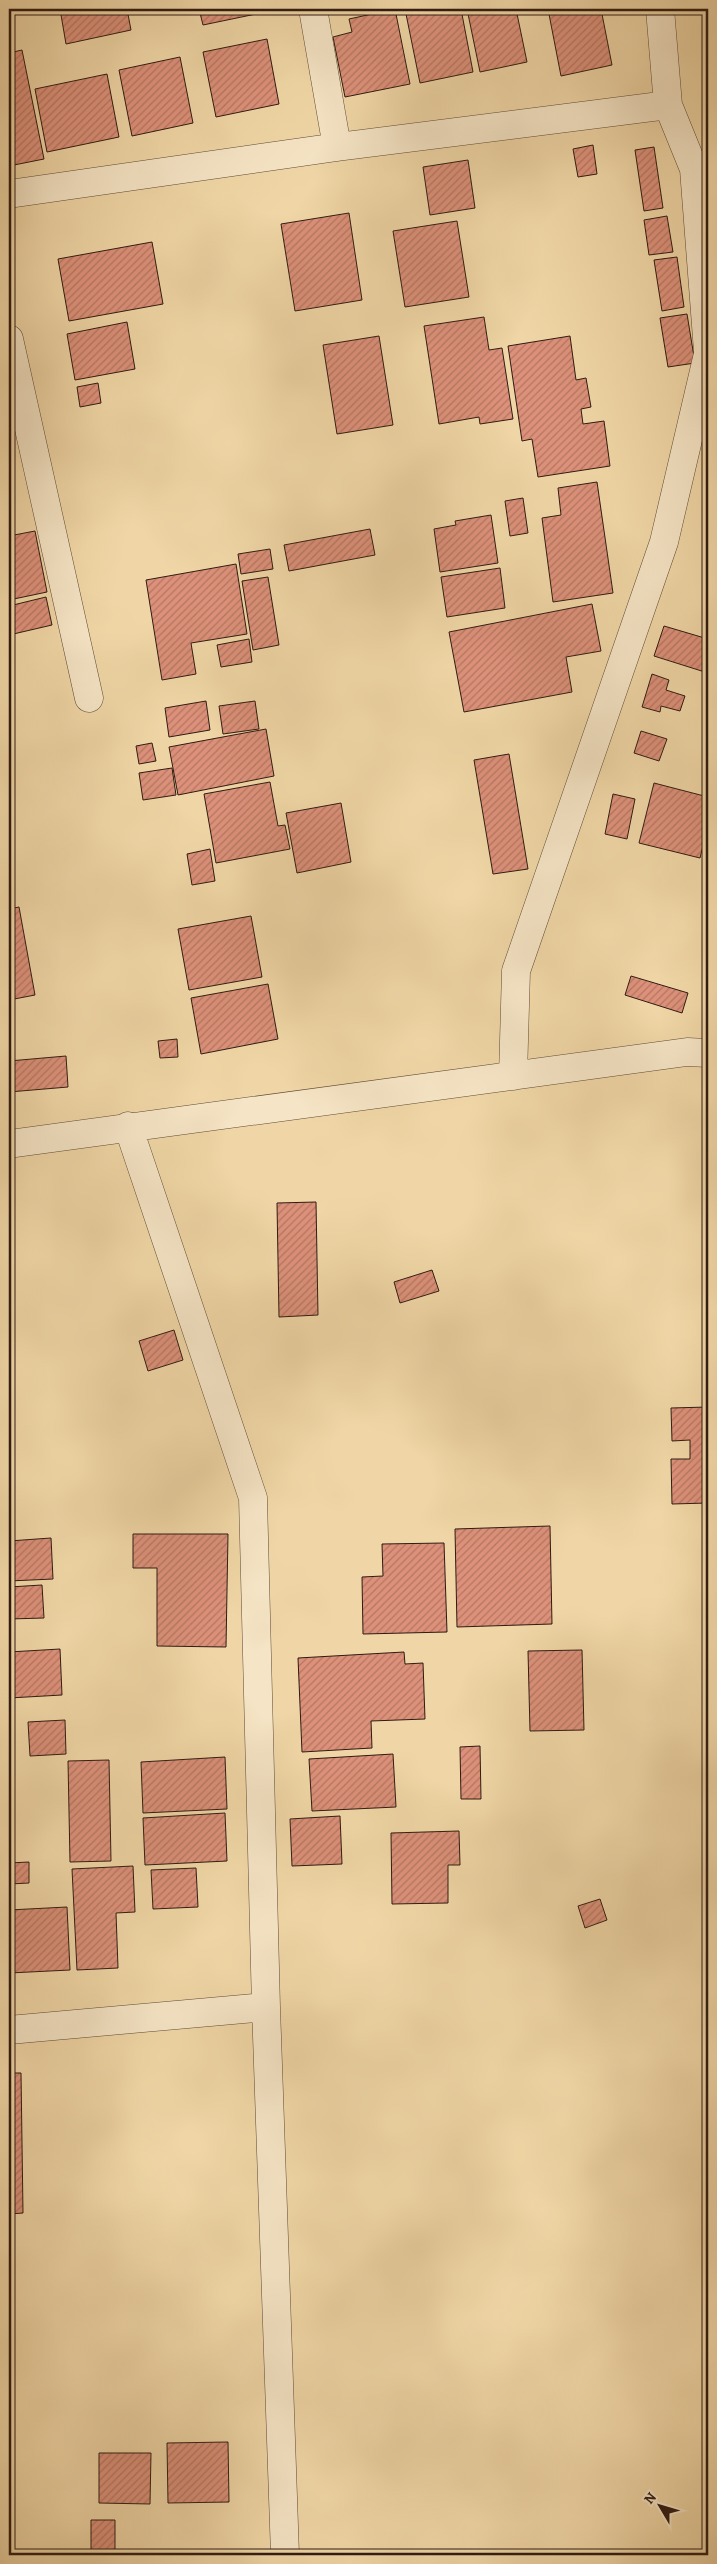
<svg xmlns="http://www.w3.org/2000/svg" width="717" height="2564" font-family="Alegreya,serif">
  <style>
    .building { fill: url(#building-hatch); stroke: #2f1b12 }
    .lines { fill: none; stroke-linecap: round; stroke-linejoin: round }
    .minor-casing { stroke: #5f4a37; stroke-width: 29 }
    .minor { stroke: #f5e4c5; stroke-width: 28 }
  </style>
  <defs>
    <pattern id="building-hatch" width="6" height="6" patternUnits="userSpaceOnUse" patternTransform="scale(1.25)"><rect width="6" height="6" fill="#dd917a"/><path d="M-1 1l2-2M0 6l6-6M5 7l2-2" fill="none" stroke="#b47663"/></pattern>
  </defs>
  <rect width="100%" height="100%" fill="#f0d6a6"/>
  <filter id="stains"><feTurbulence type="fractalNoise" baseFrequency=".004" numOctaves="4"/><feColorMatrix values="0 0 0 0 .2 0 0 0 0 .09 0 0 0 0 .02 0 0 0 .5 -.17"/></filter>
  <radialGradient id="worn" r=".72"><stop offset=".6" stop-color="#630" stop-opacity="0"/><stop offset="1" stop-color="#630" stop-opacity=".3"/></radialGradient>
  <path class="building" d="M 60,9 L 127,9 L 131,30 L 66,44 Z
    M 199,9 L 255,9 L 256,14 L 203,25 Z
    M 395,9 L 410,84 L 345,97 L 333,37 L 352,32 L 349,19 Z
    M 405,9 L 461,9 L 473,72 L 420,83 Z
    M 467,9 L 516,9 L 527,62 L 480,72 Z
    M 548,9 L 601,9 L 612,65 L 561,76 Z
    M 267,39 L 279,104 L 216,117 L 203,52 Z
    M 22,50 L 44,159 L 9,166 L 9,53 Z
    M 180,57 L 193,123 L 132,136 L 119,70 Z
    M 107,74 L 119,137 L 47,152 L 35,89 Z
    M 593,145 L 597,174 L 578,177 L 573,149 Z
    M 654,147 L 663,208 L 644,211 L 635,150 Z
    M 468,160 L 475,208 L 430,215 L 423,167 Z
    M 349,213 L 362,300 L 295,311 L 281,224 Z
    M 667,216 L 673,252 L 649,255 L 644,220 Z
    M 457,221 L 469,297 L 405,307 L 393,231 Z
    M 152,242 L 163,304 L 69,321 L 58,259 Z
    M 677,257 L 684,307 L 662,311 L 654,260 Z
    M 687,314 L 695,363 L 668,367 L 660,318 Z
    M 484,317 L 489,350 L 502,348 L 513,419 L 480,424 L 479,417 L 439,424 L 424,326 Z
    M 127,322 L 135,369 L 75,380 L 67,334 Z
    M 379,336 L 393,425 L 337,434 L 323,345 Z
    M 570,336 L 576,380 L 586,378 L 591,407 L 581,409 L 583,424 L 604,421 L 610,466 L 538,477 L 532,439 L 522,441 L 508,346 Z
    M 98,383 L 101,403 L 80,407 L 77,387 Z
    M 597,482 L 613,593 L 553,602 L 542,518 L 561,515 L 558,488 Z
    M 523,498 L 528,533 L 510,536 L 505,501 Z
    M 491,515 L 498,563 L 440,572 L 434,529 L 456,525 L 455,521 Z
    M 370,529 L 375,555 L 289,571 L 284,545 Z
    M 35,531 L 47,592 L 9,600 L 9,536 Z
    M 270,549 L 273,569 L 241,574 L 238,554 Z
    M 236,564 L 247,634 L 191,643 L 196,674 L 162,680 L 146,580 Z
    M 500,568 L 505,608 L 447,617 L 441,577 Z
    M 268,577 L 279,645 L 253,650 L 242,581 Z
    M 46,597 L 52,625 L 9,635 L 9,606 Z
    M 592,604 L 601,651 L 566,657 L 572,692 L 464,712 L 449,632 Z
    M 664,626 L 708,639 L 708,673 L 654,656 Z
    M 249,639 L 252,662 L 221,667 L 217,645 Z
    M 652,674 L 669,680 L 666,690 L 685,696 L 680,711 L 661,706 L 660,712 L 642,707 Z
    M 206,701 L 210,730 L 169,737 L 165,708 Z
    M 255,701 L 259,729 L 223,734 L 219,706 Z
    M 266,729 L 274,776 L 178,795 L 169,747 Z
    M 641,731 L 667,739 L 659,761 L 634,753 Z
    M 152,743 L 156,761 L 139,764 L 136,746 Z
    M 509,754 L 528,869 L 493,874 L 474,760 Z
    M 172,768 L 176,795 L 143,800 L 139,773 Z
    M 270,782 L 278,826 L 285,825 L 290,849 L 216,863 L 204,794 Z
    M 654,783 L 708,797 L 708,834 L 706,834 L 700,858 L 639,843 Z
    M 613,794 L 635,799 L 627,839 L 605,834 Z
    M 341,803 L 351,862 L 297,873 L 286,813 Z
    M 210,849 L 215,881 L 192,885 L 187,854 Z
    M 19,907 L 35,995 L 9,1000 L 9,909 Z
    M 251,916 L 262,977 L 189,990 L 178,929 Z
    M 631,976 L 688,993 L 682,1013 L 625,995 Z
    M 268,984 L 278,1039 L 201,1054 L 191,998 Z
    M 177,1039 L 178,1057 L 160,1058 L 158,1041 Z
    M 66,1056 L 68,1087 L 9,1092 L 9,1061 Z
    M 316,1202 L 318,1315 L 279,1317 L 277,1203 Z
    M 432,1270 L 439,1291 L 400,1303 L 394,1282 Z
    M 174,1330 L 183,1360 L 148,1371 L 139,1341 Z
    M 708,1407 L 708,1503 L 672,1504 L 671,1459 L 690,1459 L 690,1440 L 672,1441 L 671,1408 Z
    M 550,1526 L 552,1624 L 457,1627 L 455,1529 Z
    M 133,1534 L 228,1534 L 226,1647 L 157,1646 L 157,1568 L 133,1568 Z
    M 51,1538 L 53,1579 L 9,1581 L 9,1541 Z
    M 444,1543 L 447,1632 L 363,1634 L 362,1577 L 383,1576 L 382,1544 Z
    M 42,1585 L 44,1618 L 9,1619 L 9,1587 Z
    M 60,1649 L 62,1695 L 9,1698 L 9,1652 Z
    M 582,1650 L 584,1730 L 530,1731 L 528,1651 Z
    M 404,1652 L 405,1664 L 423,1663 L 425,1719 L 371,1721 L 372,1748 L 302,1752 L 298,1658 Z
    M 65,1720 L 66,1754 L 30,1756 L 28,1722 Z
    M 480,1746 L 481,1799 L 461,1799 L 460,1747 Z
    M 393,1754 L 396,1807 L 312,1811 L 309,1759 Z
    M 225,1757 L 227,1809 L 143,1813 L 141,1762 Z
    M 109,1760 L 111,1861 L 70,1862 L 68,1761 Z
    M 225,1813 L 227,1861 L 145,1865 L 143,1818 Z
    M 340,1816 L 342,1864 L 292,1866 L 290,1819 Z
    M 459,1831 L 460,1865 L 448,1865 L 448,1903 L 392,1904 L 391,1833 Z
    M 29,1862 L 29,1883 L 9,1884 L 9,1863 Z
    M 133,1866 L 135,1912 L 116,1913 L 118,1968 L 77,1970 L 72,1869 Z
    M 196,1868 L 198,1907 L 153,1909 L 151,1870 Z
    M 600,1899 L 607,1920 L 585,1928 L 578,1906 Z
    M 67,1907 L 70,1970 L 9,1973 L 9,1910 Z
    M 9,2073 L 21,2073 L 23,2213 L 9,2214 Z
    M 228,2442 L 229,2502 L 168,2503 L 167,2443 Z
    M 99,2453 L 151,2453 L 150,2504 L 99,2503 Z
    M 91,2520 L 115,2520 L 115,2552 L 91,2553 Z"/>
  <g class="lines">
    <defs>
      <path id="minor" d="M 313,9 L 337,147
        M 660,9 L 668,105
        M 694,169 L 708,351
        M 9,194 L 337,147 L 668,105 L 694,169 L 708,167
        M 9,339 L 89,698
        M 513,1076 L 516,971 L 664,542 L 708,354
        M 128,1126 L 253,1498 L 266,2007 L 285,2555
        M 9,1144 L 687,1052 L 708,1053
        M 9,2030 L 266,2007"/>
    </defs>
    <use href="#minor" class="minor-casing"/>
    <use href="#minor" class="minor"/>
  </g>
  <rect width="717" height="2564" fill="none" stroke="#f0d6a6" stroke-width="30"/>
  <rect x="10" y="10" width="697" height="2544" fill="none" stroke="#2f1b12" stroke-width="2.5"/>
  <rect x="15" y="15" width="687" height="2534" fill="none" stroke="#2f1b12"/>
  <g transform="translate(660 2506) rotate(308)" stroke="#f5e4c5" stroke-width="4" paint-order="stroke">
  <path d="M0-4L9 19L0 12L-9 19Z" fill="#2f1b12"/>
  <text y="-8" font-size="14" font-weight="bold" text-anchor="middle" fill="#2f1b12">N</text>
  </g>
  <rect width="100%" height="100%" filter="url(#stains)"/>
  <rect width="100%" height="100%" fill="url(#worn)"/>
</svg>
